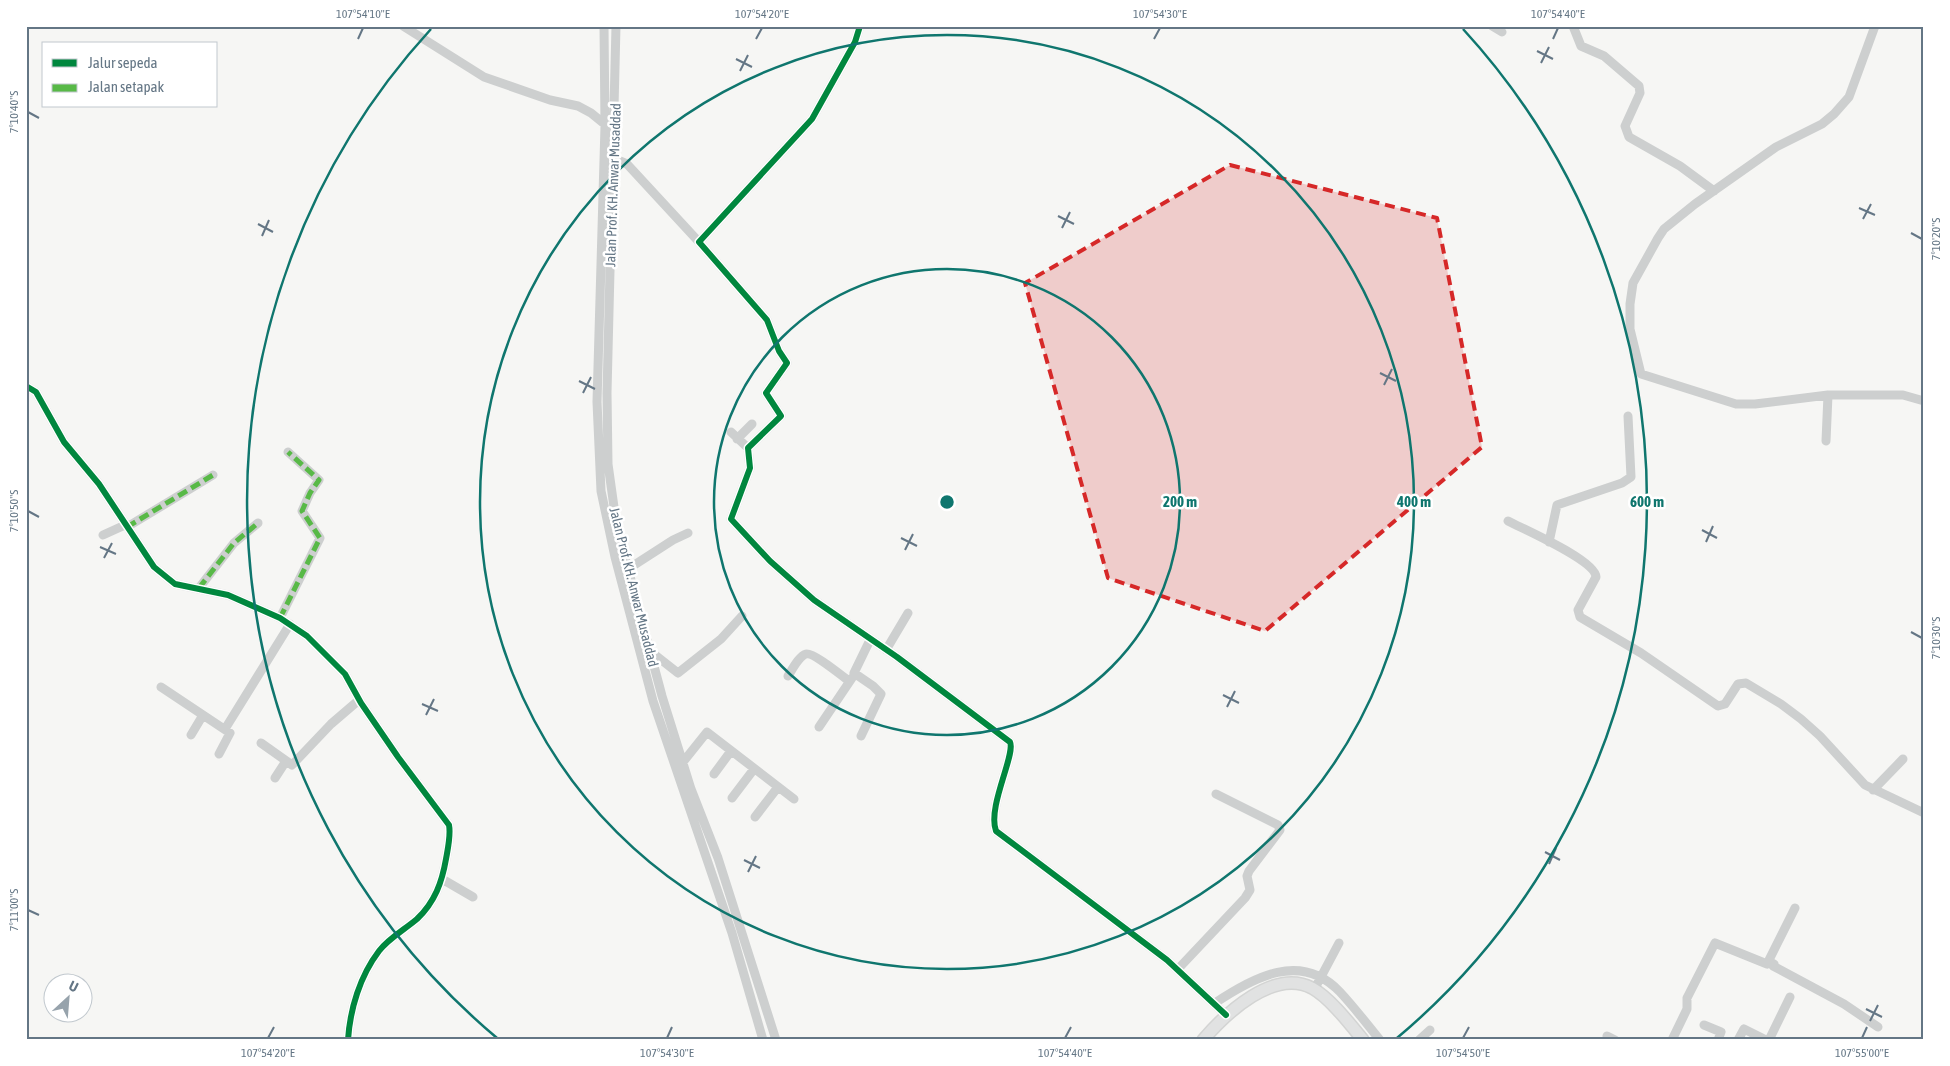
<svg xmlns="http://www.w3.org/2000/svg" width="1950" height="1066" font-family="'Asap Condensed',sans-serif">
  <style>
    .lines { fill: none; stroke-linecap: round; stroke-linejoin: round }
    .major-casing { stroke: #d3d4d3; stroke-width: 14 }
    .minor { stroke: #cdcfcf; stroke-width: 9 }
    .major { stroke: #e1e2e2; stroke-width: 11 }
    .quiet { stroke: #58b947; stroke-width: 5; stroke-dasharray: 10 5; stroke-linecap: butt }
    .cycleway-casing { stroke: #fff; stroke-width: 9 }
    .cycleway { stroke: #00873e; stroke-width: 6 }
    .marked { fill: #d62828; fill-opacity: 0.2; stroke: #d62828; stroke-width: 4; stroke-dasharray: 10 6; stroke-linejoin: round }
    .ticks { fill: none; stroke: #647685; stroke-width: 2 }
    .ring { fill: none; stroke: #0f766e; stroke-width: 2.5 }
    .labels { text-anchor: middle; stroke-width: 5; stroke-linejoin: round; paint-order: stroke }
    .street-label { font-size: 14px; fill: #647685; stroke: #fff }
    .centre { fill: #0f766e; stroke: #fff; stroke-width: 2.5 }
    .ring-label { font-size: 15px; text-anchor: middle; font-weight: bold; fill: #0f766e; stroke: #fff; stroke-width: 5; stroke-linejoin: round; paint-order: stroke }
    .neatline { fill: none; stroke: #647685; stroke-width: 2 }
    .ticks-label { font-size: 12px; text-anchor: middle; fill: #647685 }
  </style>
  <rect width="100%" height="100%" fill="#f6f6f4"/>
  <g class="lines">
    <defs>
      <path id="major" d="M 1203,1040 C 1226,1013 1274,968 1312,988 C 1330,998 1350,1024 1363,1040"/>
    </defs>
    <use href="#major" class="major-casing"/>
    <path class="minor" d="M 403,26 L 484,77 L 550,100 L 578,106 L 591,113 L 607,126
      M 604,26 L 605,126 L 597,402 L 601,491 L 615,557 L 653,701 L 732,933 L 763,1040
      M 616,26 L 607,393 L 608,464 L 614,507 L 624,554 L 662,696 L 691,789 L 718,858 L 776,1040
      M 860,26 L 855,42 L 812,119 L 699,242 L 767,320 L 779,351 L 787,363 L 766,393 L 781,416 L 748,448 L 750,468 L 731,519 L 770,561 L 814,600 L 897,657 L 1010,742 C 1016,754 987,807 996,831 L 1167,960 L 1226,1015
      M 1492,26 L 1502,32
      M 1573,26 L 1581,46 L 1604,56 L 1639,86 L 1640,93 L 1625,126 L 1629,137 L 1680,166 L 1714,191
      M 1875,26 L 1849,97 L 1834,114 L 1822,124 L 1776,147 L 1695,204 L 1664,229 L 1658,238 L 1633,283 L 1630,304 L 1630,329 L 1641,374 L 1736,404 L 1755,404 L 1828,395 L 1903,395 L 1924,401
      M 613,158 L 627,164 L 699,242
      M 26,386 L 36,392 L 64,442 L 99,484 L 154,567 L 175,584 L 228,595 L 280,618 L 307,636 L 345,674 L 361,703 L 398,757 L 449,825 C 451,835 448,848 446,859 C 442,882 435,902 417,919 C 404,930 389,938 379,951 C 360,976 350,1009 348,1040
      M 731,432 L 748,448
      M 737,439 L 752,424
      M 1826,441 L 1828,395
      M 1508,521 C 1525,530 1595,560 1596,577 L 1578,610 L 1580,617 L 1641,653 L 1718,706 L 1725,704 L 1738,684 L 1746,683 L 1781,704 L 1801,719 L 1820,736 L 1865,785 L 1924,813
      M 127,527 L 213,475
      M 103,535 L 125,525
      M 1549,542 L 1557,505 L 1622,483 L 1631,477 L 1628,416
      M 628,569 L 673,540 L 688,533
      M 199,588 L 234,543 L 258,523
      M 280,618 L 320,538 L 302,511 L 310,493 L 319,480 L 288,452
      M 886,650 L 908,613
      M 650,651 L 678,673 L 721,639 L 742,616
      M 788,676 C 792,670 799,656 806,654 C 813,652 842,676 849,681
      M 161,687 L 230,733 L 219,754
      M 819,727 L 852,678
      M 225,729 L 290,624
      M 191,735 L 203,715
      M 861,736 L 881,694 L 873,686 L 854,673 L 870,640
      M 261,743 L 292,765 L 331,724 L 359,700
      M 683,762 L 707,732 L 794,799
      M 714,774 L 731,751
      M 275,778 L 286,761
      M 1873,790 L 1903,759
      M 732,798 L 754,769
      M 755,817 L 778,787
      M 442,879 L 473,897
      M 1769,961 L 1774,964 L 1773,966 L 1844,1004 L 1878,1027
      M 1178,969 L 1245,898 L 1250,890 L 1247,876 L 1249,871 L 1280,830 L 1278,825 L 1216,794
      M 1314,990 L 1339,943
      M 1215,1003 C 1254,977 1301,951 1340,992 C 1354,1007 1367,1024 1380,1040
      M 1704,1025 L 1721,1032 L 1718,1040
      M 1607,1036 L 1615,1040
      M 1419,1040 L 1430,1030
      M 1672,1040 L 1687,1009 L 1687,998 L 1715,943 L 1767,964 L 1795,908
      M 1738,1040 L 1744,1029 L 1766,1040
      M 1769,1040 L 1790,997"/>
    <use href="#major" class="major"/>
    <path class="quiet" d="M 127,527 L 213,475
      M 199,588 L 234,543 L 258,523
      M 280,618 L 320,538 L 302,511 L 310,493 L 319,480 L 288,452"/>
    <defs>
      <path id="cycleway" d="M 860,26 L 855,42 L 812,119 L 699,242 L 767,320 L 779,351 L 787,363 L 766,393 L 781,416 L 748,448 L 750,468 L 731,519 L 770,561 L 814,600 L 897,657 L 1010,742 C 1016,754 987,807 996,831 L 1167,960 L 1226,1015
        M 26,386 L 36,392 L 64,442 L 99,484 L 154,567 L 175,584 L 228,595 L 280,618 L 307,636 L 345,674 L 361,703 L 398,757 L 449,825 C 451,835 448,848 446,859 C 442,882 435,902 417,919 C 404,930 389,938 379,951 C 360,976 350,1009 348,1040"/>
    </defs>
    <use href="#cycleway" class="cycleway-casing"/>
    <use href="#cycleway" class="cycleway"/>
  </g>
  <path class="marked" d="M 1230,165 L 1437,218 L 1482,447 L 1265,631 L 1108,578 L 1025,283 Z"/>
  <path class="ticks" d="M 358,39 L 363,28M 756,39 L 762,28M 1154,39 L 1160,28M 1553,39 L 1558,28M 1537,51 L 1553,59M 736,59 L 752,67M 1541,63 L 1549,47M 740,71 L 748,55M 28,112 L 39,118M 1859,208 L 1875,215M 1058,216 L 1074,224M 1863,219 L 1871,204M 258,224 L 273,232M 1062,228 L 1070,212M 1911,233 L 1922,239M 262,236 L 269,220M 1380,373 L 1396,381M 579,381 L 595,389M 1384,385 L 1392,369M 583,393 L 591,377M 28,511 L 39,517M 1702,530 L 1717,538M 901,538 L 917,546M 1706,542 L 1713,526M 100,547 L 116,554M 905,550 L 913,534M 104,558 L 112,543M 1911,632 L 1922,638M 1223,695 L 1239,703M 422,704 L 438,711M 1227,707 L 1235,691M 426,715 L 434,699M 1545,852 L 1560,860M 744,860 L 760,868M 1549,864 L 1556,848M 748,872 L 756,856M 28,910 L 39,915M 1866,1009 L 1882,1017M 1870,1021 L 1878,1005M 268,1038 L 274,1027M 667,1038 L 672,1027M 1065,1038 L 1071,1027M 1463,1038 L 1469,1027M 1862,1038 L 1867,1027"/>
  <g class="ring">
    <circle cx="947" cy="502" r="233"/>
    <circle cx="947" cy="502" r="467"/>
    <path d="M497 1038A700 700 0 0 1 431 29M1463 29A700 700 0 0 1 1397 1038"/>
  </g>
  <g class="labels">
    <g class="street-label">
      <text transform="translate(613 185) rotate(-88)" y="5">Jalan Prof. KH. Anwar Musaddad</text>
      <text transform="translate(634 587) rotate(76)" y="5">Jalan Prof. KH. Anwar Musaddad</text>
    </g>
  </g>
  <circle cx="947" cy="502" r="8" class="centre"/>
  <g class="ring-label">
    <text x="1180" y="507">200 m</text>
    <text x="1414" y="507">400 m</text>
    <text x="1647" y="507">600 m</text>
  </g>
  <rect width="1950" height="1066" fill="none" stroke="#ffffff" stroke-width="55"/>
  <rect x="42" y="42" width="175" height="65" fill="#ffffff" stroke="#c1c8ce"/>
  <rect x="52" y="59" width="25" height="8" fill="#00873e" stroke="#c1c8ce"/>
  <text x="88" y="68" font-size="15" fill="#647685">Jalur sepeda</text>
  <rect x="52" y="84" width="25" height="8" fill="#58b947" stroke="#c1c8ce"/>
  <text x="88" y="92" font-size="15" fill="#647685">Jalan setapak</text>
  <g transform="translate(68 998) rotate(26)"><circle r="24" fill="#ffffff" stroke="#c1c8ce"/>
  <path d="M0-4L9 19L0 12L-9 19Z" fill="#97a3ac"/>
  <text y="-8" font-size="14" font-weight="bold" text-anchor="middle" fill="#647685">U</text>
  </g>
  <rect x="28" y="28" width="1894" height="1010" class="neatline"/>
  <g class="ticks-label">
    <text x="363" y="18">107°54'10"E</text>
    <text x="762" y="18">107°54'20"E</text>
    <text x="1160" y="18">107°54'30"E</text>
    <text x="1558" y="18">107°54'40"E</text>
    <text transform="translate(14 112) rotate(-90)" y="4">7°10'40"S</text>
    <text transform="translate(1936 239) rotate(-90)" y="4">7°10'20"S</text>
    <text transform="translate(14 511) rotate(-90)" y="4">7°10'50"S</text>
    <text transform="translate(1936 638) rotate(-90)" y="4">7°10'30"S</text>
    <text transform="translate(14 910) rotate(-90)" y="4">7°11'00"S</text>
    <text x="268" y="1057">107°54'20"E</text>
    <text x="667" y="1057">107°54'30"E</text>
    <text x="1065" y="1057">107°54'40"E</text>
    <text x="1463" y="1057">107°54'50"E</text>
    <text x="1862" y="1057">107°55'00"E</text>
  </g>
</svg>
